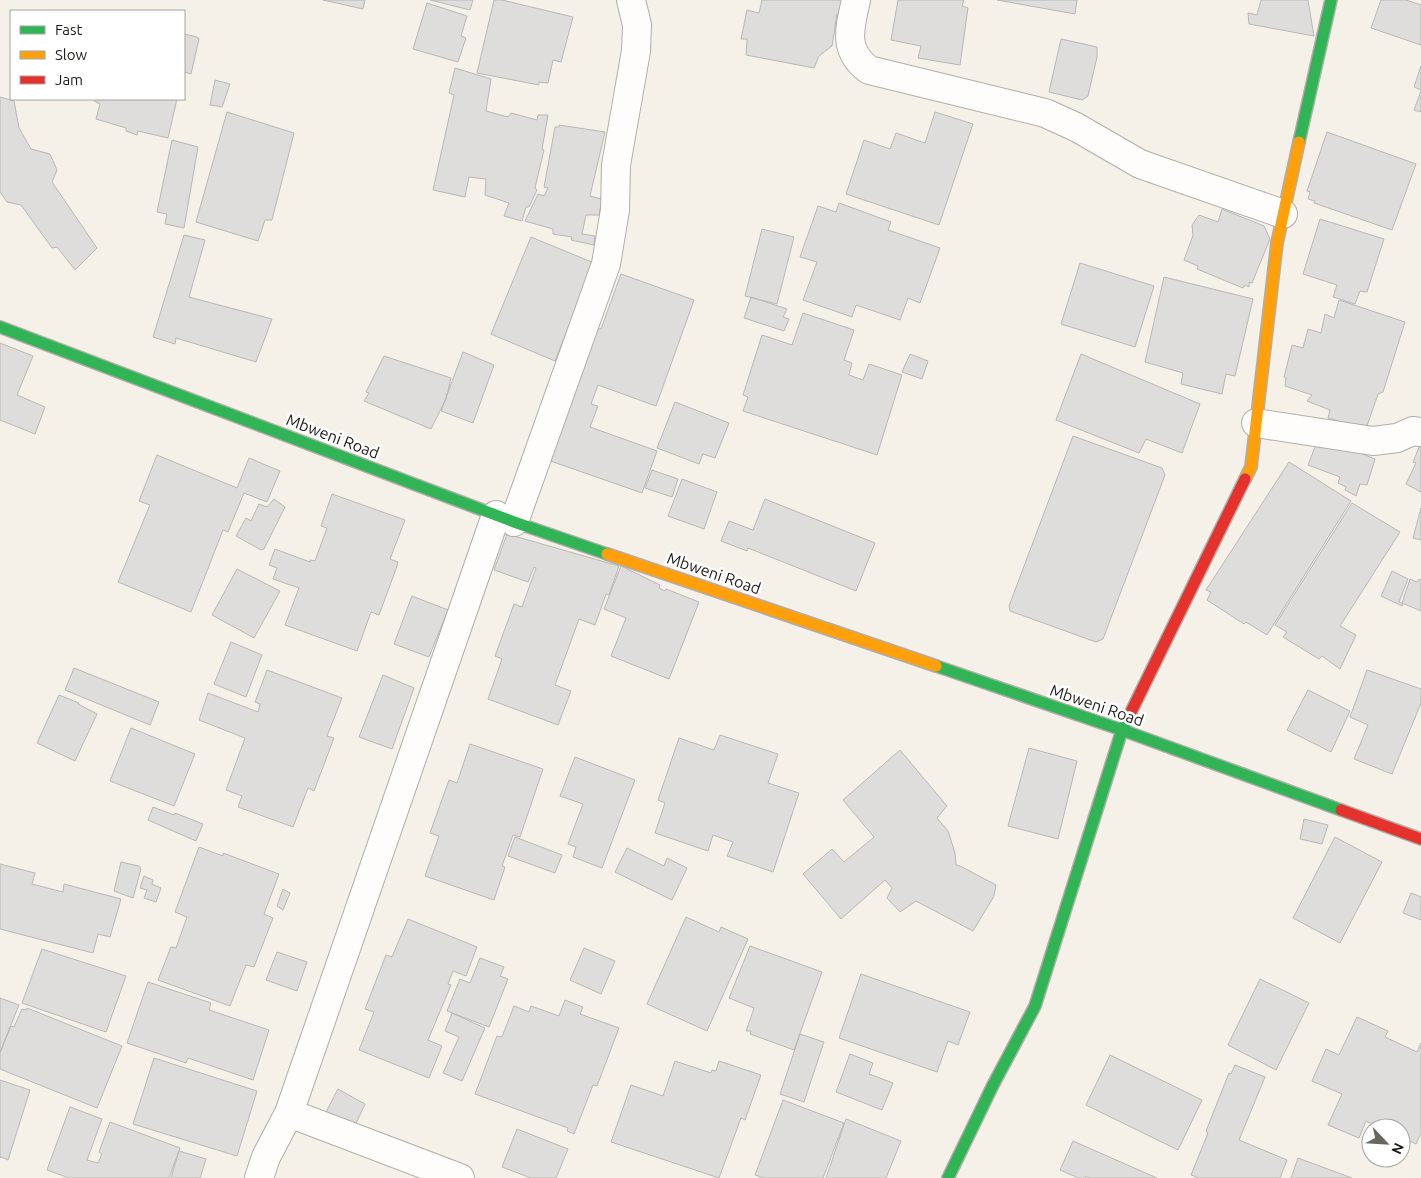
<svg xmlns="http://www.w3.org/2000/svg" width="1421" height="1178" font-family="Ubuntu,sans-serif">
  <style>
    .building { fill: #dfdcdc; stroke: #b9b7b6 }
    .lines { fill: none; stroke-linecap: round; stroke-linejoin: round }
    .street-casing { stroke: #b1ada8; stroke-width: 30 }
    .fast-casing { stroke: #b1ada8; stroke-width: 14 }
    .slow-casing { stroke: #b1ada8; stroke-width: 14 }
    .jam-casing { stroke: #b1ada8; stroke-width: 14 }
    .street { stroke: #fefdfc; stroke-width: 28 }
    .fast { stroke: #30b455; stroke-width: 11 }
    .slow { stroke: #ff9f0a; stroke-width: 11 }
    .jam { stroke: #e5322d; stroke-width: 11 }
    .labels { text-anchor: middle; stroke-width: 5; stroke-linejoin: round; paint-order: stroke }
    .street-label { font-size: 16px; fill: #1e1b16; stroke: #fff }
  </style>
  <rect width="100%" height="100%" fill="#f5f1e9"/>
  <path class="building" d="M 323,0 L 365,0 L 363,9 Z
    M 430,0 L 473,0 L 470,10 Z
    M 494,0 L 502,0 L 573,17 L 561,62 L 553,60 L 548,83 L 539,82 L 539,85 L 477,73 Z
    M 762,0 L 844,0 L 841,14 L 837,14 L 832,46 L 819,56 L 814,68 L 746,55 L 747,39 L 741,39 L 747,10 L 759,13 Z
    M 898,0 L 964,0 L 962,6 L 968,8 L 960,65 L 918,58 L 921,46 L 891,40 Z
    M 997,0 L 1077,0 L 1075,14 Z
    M 1261,0 L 1308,0 L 1314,36 L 1249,24 L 1248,13 L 1257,15 Z
    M 1381,0 L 1406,0 L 1421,5 L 1421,45 L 1371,28 Z
    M 427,3 L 467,16 L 461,36 L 466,38 L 458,62 L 413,49 Z
    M 184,34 L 197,37 L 199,39 L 191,74 L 184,72 Z
    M 1061,39 L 1097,47 L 1097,57 L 1088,96 L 1082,100 L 1049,92 Z
    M 1421,66 L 1421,90 L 1414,87 Z
    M 455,68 L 491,79 L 486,111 L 508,117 L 511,113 L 537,120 L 538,115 L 548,115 L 542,149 L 544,150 L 535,188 L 537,190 L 529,207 L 526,207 L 522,221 L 504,216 L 509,203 L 485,195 L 486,179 L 469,177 L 465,197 L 433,190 L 454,95 L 449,93 Z
    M 215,80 L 230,84 L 222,107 L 210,105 Z
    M 1421,91 L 1421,112 L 1414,110 Z
    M 0,97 L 14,101 L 19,128 L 31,149 L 50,154 L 57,170 L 52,182 L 97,248 L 75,270 L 57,247 L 52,248 L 21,205 L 7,202 L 0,192 Z
    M 95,99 L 177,99 L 168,138 L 138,131 L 137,135 L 126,131 L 126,128 L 96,119 L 100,104 L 94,101 Z
    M 227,112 L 294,133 L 272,220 L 265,220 L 258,241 L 196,222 Z
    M 935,112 L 973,124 L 939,225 L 846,194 L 864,140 L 890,149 L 896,133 L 925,143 Z
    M 559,125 L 605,132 L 590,196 L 602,199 L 599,215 L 586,215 L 582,234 L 595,236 L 594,245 L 571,240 L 572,237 L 553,234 L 553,229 L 525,221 L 538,194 L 544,196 L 548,188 L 544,187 L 555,127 L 559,127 Z
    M 1327,132 L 1416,164 L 1392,230 L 1314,203 L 1315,201 L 1308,199 L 1310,192 L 1307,191 Z
    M 172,140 L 198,147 L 184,228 L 165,224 L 167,214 L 157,212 Z
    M 839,203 L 891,222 L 888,230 L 940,248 L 920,303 L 908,298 L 900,320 L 856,305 L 852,317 L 803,300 L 817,262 L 800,257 L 818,206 L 836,212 Z
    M 1222,209 L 1264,226 L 1270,239 L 1252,283 L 1249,282 L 1249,287 L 1245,285 L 1243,288 L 1197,269 L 1198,266 L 1184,260 L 1193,235 L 1192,225 L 1199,215 L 1218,222 Z
    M 1320,219 L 1384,239 L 1367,292 L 1360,291 L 1355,304 L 1333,297 L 1337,285 L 1303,274 Z
    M 762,229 L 794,237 L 777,304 L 745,296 Z
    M 184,235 L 205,240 L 189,297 L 272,319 L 256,362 L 176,338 L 175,344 L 153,337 Z
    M 531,237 L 594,263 L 555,361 L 491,334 Z
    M 1080,263 L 1154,286 L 1135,347 L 1061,324 Z
    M 621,274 L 694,300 L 656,406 L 598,385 L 591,404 L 598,406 L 590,427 L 657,451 L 642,493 L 542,458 L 593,327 L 601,329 Z
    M 1164,277 L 1253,299 L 1235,376 L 1226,374 L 1222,394 L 1181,384 L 1183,373 L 1145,362 Z
    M 751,297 L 787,309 L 783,317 L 789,319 L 784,331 L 744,318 Z
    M 1339,300 L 1405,322 L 1383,392 L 1378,394 L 1366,429 L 1328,418 L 1330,410 L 1307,401 L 1312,395 L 1285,386 L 1286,378 L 1284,377 L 1292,345 L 1303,348 L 1308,329 L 1321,333 L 1325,314 L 1334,318 Z
    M 803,313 L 854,330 L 844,360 L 852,363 L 849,375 L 863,380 L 869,364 L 902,375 L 877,455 L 743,411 L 748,397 L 743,395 L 762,335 L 792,345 Z
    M 0,343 L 33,356 L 17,395 L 45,407 L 35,434 L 0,420 Z
    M 463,352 L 494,365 L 473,423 L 441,411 Z
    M 910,354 L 928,361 L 922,379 L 902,372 Z
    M 1081,354 L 1200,404 L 1182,453 L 1146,439 L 1139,453 L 1056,420 Z
    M 384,356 L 451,378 L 446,399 L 431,429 L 364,401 L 369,393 L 366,392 Z
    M 675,402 L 729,423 L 715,458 L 703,454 L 699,464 L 657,448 Z
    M 1073,436 L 1162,468 L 1165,475 L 1103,639 L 1096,642 L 1010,611 L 1009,606 Z
    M 1317,442 L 1338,444 L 1375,459 L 1367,485 L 1360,484 L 1356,496 L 1345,490 L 1346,487 L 1338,483 L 1340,477 L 1308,465 Z
    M 1420,445 L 1421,445 L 1421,492 L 1406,484 L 1416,463 L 1413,462 Z
    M 157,455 L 237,488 L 249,458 L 280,471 L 267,502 L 244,493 L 228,532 L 223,530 L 191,612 L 118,582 L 150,505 L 139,501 Z
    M 1289,462 L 1351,501 L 1267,635 L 1246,622 L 1244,624 L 1207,600 L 1211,592 L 1206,590 Z
    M 652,470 L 678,479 L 672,497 L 645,488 Z
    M 682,479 L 717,492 L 704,529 L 668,516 Z
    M 332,494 L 405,520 L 390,559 L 398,562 L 396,569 L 379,615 L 371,612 L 357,651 L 285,625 L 299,588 L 273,579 L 277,568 L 269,565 L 275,549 L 310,562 L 310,560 L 315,561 L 327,528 L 321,526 Z
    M 274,499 L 285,507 L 264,549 L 261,550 L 236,536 L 246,518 L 251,521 L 259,504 L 267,507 Z
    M 765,499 L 875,543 L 856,591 L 748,548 L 747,551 L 721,541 L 729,521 L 753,530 Z
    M 1352,503 L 1400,532 L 1340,626 L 1356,635 L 1340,669 L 1322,656 L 1319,659 L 1283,637 L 1287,632 L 1275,625 Z
    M 1421,508 L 1421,540 L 1413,538 Z
    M 507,534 L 619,566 L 609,595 L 606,594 L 595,625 L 579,619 L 555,685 L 571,691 L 558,725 L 488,699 L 502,659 L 495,656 L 514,604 L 522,607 L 536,568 L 534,567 L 528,582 L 494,570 Z
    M 621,566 L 660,585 L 659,588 L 665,591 L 666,589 L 699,602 L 669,679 L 611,656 L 626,618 L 604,609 Z
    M 237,569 L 280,591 L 254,638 L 212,615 Z
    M 1392,571 L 1408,579 L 1399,602 L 1403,604 L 1402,606 L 1381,596 Z
    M 1410,579 L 1417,582 L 1419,579 L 1421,580 L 1421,611 L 1402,603 Z
    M 412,596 L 448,610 L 429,657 L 394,644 Z
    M 231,642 L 262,655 L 246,697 L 214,684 Z
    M 74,668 L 159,702 L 150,725 L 65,690 Z
    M 267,670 L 342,698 L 327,736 L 334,738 L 314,791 L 308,788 L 293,827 L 238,807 L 242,796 L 226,790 L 245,738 L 199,720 L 208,693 L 258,712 L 260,704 L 255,702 Z
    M 1367,670 L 1421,689 L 1421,703 L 1392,774 L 1354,759 L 1368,725 L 1350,717 Z
    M 383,675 L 414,688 L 392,749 L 359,737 Z
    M 1308,690 L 1350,711 L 1331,752 L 1287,730 Z
    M 59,695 L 79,703 L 78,704 L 97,714 L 75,761 L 37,743 Z
    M 131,728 L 195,754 L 174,806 L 110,781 Z
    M 720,735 L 778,754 L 768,783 L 799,793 L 773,872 L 727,856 L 733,842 L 713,835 L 708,851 L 655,833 L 665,803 L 658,800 L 679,738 L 714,750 Z
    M 470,744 L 543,769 L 520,837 L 513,835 L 502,866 L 505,867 L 494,900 L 425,876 L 439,836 L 430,833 L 449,780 L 457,783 Z
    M 1029,748 L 1077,761 L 1058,839 L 1008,826 Z
    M 900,750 L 947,806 L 937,818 L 948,831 L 955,853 L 956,865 L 960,866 L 996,885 L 994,896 L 973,931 L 916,901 L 900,912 L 887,898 L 892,888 L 885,880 L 841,919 L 803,874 L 832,849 L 844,862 L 874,837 L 843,800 Z
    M 575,757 L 635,780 L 602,868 L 573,857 L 576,847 L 568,844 L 583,804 L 560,796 Z
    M 153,807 L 174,815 L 175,813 L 203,824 L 196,841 L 148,820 Z
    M 1304,819 L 1328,825 L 1322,844 L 1300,839 Z
    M 515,837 L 562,855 L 555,873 L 508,856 Z
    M 1335,837 L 1382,862 L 1340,943 L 1293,918 Z
    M 199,847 L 223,856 L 223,853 L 279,874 L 264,914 L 273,918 L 254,967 L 246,965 L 230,1006 L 158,980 L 171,947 L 176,948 L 187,917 L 175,912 Z
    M 627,848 L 664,866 L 667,858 L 687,868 L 672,900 L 615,872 Z
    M 121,862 L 139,866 L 141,869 L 133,898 L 114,891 Z
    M 0,864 L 35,873 L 32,884 L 63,892 L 64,884 L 121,899 L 110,937 L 98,934 L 93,953 L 0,929 Z
    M 144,876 L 153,880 L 152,884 L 161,888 L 156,902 L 144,898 L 147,890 L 140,888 Z
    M 283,889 L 290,893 L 283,910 L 277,906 Z
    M 1411,893 L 1421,897 L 1421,920 L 1403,913 Z
    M 686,917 L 719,932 L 721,927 L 748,939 L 707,1031 L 647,1004 Z
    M 408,919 L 477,947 L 466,976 L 453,971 L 448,984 L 451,985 L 428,1040 L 442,1046 L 429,1078 L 359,1050 L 374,1012 L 365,1009 L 386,955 L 392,957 Z
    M 750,946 L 822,972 L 794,1050 L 750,1034 L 751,1031 L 746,1031 L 754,1008 L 729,998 Z
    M 584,948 L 615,961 L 601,994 L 570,980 Z
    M 42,949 L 126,976 L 106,1032 L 22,1003 Z
    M 277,952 L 307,962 L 297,991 L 266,980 Z
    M 480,958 L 504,967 L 500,976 L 508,979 L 489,1027 L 447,1011 L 460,979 L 470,983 Z
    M 861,974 L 970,1012 L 958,1045 L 948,1041 L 937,1072 L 839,1038 Z
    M 1260,979 L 1309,1003 L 1276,1070 L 1228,1045 Z
    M 148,982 L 211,1003 L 209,1010 L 269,1030 L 253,1080 L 188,1058 L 186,1063 L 127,1043 Z
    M 0,998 L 19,1005 L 0,1052 Z
    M 565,1000 L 583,1007 L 580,1014 L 619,1028 L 597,1086 L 593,1085 L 574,1134 L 567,1131 L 568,1128 L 475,1094 L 497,1036 L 502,1037 L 514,1006 L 529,1012 L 531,1006 L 559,1016 Z
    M 27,1008 L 122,1046 L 97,1108 L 0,1069 L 0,1053 L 11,1026 L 14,1027 L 22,1009 L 26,1010 Z
    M 452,1013 L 485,1028 L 462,1081 L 443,1073 L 459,1037 L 445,1031 Z
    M 1357,1017 L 1388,1031 L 1385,1037 L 1417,1052 L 1421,1043 L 1421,1133 L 1416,1144 L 1401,1137 L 1401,1128 L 1381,1128 L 1366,1121 L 1359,1138 L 1328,1125 L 1342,1094 L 1312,1081 L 1326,1049 L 1339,1055 Z
    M 800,1034 L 824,1042 L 804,1102 L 780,1094 Z
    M 850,1054 L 873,1063 L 869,1074 L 893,1083 L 882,1110 L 836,1092 Z
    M 1110,1055 L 1202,1100 L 1178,1150 L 1086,1105 Z
    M 154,1058 L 257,1091 L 237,1156 L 133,1124 Z
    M 675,1061 L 711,1073 L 712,1070 L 716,1071 L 719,1061 L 761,1075 L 745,1120 L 741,1118 L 719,1178 L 611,1142 L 631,1085 L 663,1096 Z
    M 1235,1065 L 1265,1077 L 1239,1140 L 1287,1160 L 1280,1178 L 1199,1178 L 1191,1175 L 1208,1133 L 1206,1131 L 1229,1073 L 1231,1074 Z
    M 0,1080 L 30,1090 L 8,1160 L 1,1157 L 0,1158 Z
    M 338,1089 L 365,1104 L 353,1130 L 324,1116 Z
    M 783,1100 L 844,1123 L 823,1178 L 764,1178 L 755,1175 Z
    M 70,1107 L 102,1119 L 87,1160 L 98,1163 L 102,1154 L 99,1152 L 110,1122 L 180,1148 L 169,1178 L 69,1178 L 47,1170 Z
    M 846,1119 L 901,1141 L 886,1178 L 826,1178 Z
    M 517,1129 L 568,1149 L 556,1178 L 531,1178 L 502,1167 Z
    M 1073,1141 L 1157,1178 L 1090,1178 L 1086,1176 L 1085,1178 L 1079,1178 L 1069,1174 L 1060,1170 Z
    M 179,1151 L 206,1159 L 200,1178 L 171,1178 Z
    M 1298,1158 L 1352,1178 L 1291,1178 Z"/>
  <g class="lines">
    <defs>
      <path id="street" d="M 856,0 C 850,28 842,50 869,70 L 1045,113 L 1076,127 L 1140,164 L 1283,214
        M 1256,423 L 1373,441 L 1397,438 L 1413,431 L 1421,432
        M 514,522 L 606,264 L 615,210 L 616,165 L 636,51 L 637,25 L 631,0
        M 289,1113 L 460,1178
        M 259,1178 L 266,1157 L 289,1113 L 496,515"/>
      <path id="fast" d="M 1299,142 L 1331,0
        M 0,327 L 514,522 L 607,554
        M 936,666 L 1122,730 L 1341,810
        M 948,1178 L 993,1085 L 1035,1006 L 1122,730 L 1130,714"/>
      <path id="slow" d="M 1245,479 L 1251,467 L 1277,243 L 1299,142
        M 607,554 L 936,666"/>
      <path id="jam" d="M 1130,714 L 1245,479
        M 1341,810 L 1421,839"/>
    </defs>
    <use href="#street" class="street-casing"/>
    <use href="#fast" class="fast-casing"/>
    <use href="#slow" class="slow-casing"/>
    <use href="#jam" class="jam-casing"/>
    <use href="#street" class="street"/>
    <use href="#fast" class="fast"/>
    <use href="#slow" class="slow"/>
    <use href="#jam" class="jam"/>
  </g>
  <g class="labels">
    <g class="street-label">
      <text transform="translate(333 436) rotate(21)" y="6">Mbweni Road</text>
      <text transform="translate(714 573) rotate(19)" y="6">Mbweni Road</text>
      <text transform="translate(1097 705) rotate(19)" y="6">Mbweni Road</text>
    </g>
  </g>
  <rect x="10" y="10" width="175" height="90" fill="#ffffff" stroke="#a5a4a2"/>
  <rect x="20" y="26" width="25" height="8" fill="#30b455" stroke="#a5a4a2"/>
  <text x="55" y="35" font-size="15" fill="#1e1b16">Fast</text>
  <rect x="20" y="51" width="25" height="8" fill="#ff9f0a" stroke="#a5a4a2"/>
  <text x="55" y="60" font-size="15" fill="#1e1b16">Slow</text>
  <rect x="20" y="76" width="25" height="8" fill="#e5322d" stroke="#a5a4a2"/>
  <text x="55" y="85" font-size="15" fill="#1e1b16">Jam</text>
  <g transform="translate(1386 1143) rotate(115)"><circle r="24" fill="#ffffff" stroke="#a5a4a2"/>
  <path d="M0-4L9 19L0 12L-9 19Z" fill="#696660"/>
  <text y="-8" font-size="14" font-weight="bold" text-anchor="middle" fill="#1e1b16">N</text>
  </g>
</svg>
